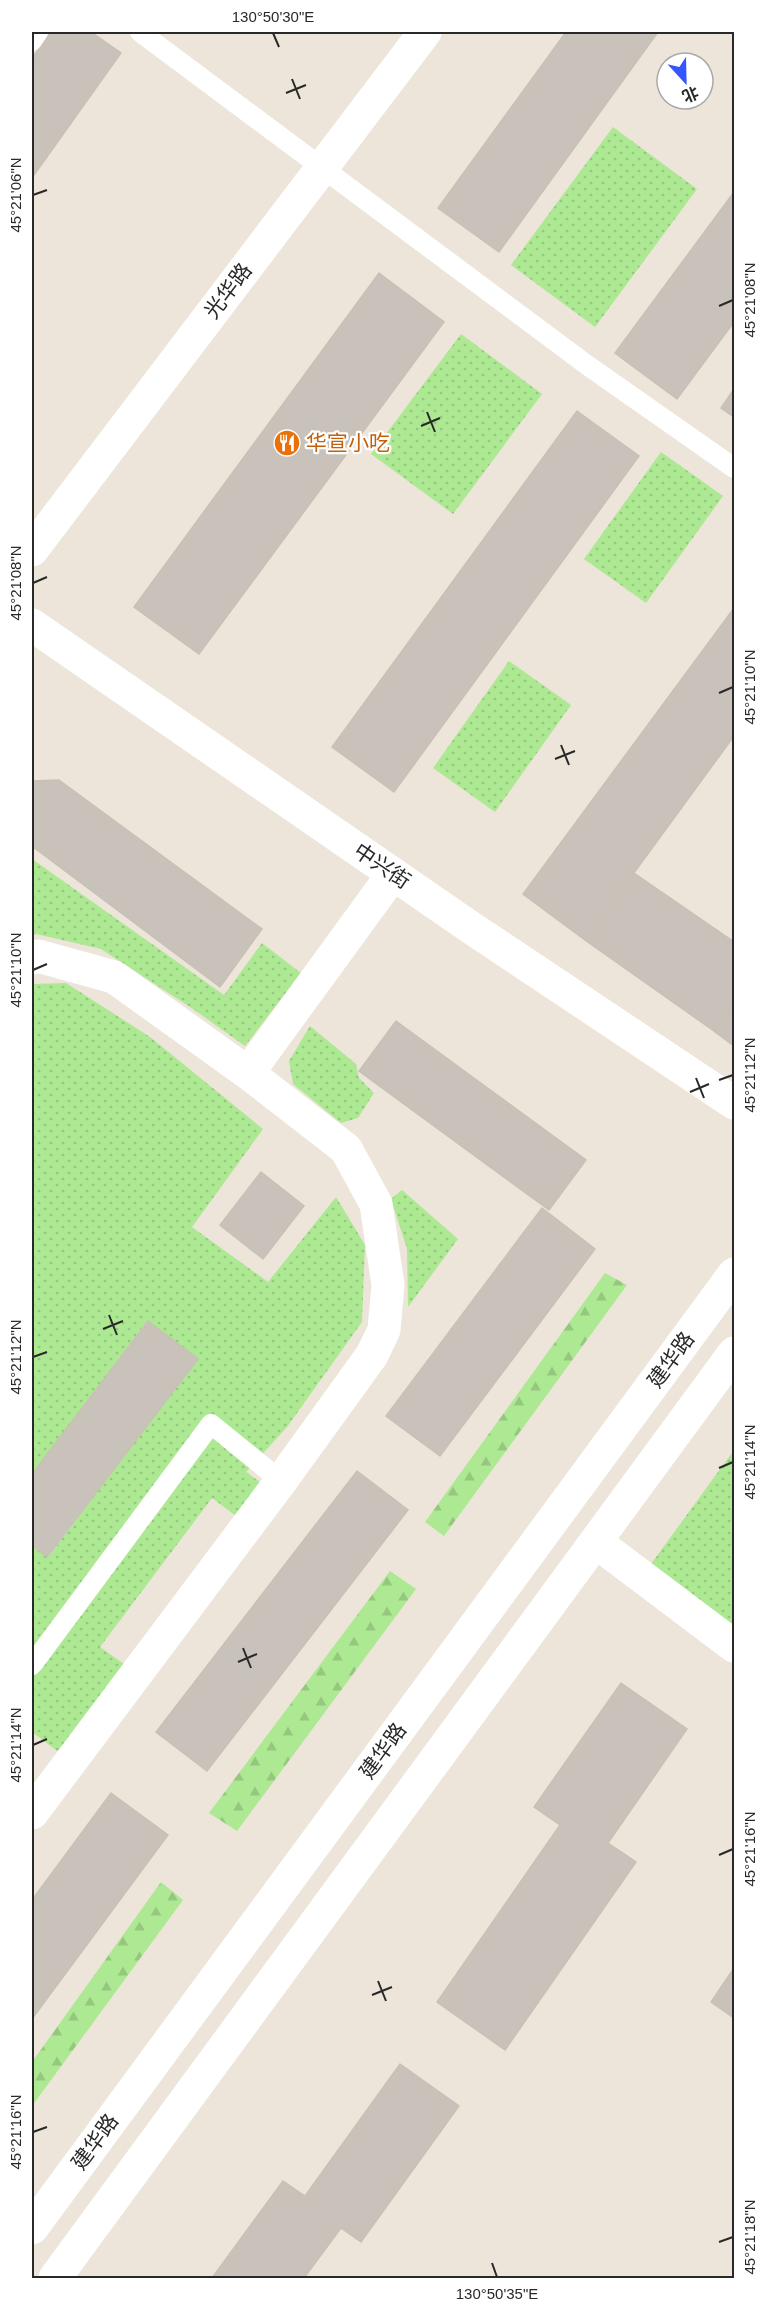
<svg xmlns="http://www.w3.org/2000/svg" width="766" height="2310" font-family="Arial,'Noto Sans SC',sans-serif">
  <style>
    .green { fill: url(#green-dots) }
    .forest { fill: url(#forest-firs) }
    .building { fill: #c8c2ba; stroke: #c8c1b4; stroke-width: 1.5 }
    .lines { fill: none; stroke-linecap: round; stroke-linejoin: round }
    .lane { stroke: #fff; stroke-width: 20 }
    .street { stroke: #fff; stroke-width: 33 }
    .secondary { stroke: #fff; stroke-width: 33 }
    .ticks { fill: none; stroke: #292929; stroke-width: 2 }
    .labels { text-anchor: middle; stroke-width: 4.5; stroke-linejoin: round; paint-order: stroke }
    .street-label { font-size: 21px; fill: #292929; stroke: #fff }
    .food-label { font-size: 21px; fill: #c56008; stroke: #fff; text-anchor: start }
    .neatline { fill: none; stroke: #292929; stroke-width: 2 }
    .ticks-label { font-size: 15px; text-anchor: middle; fill: #292929 }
  </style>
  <defs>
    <pattern id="green-dots" width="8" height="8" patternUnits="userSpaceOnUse" patternTransform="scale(1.5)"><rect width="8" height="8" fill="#ade892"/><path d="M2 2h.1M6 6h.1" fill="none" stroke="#95c77e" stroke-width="1.8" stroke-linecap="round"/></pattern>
    <pattern id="forest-firs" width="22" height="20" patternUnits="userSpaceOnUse" patternTransform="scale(1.5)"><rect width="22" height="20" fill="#ade892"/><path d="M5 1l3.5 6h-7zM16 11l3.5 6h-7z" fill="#95c77e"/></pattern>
  </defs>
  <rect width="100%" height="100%" fill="#ede5da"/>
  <path class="green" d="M 613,127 L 697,189 L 595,327 L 511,265 Z
    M 461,334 L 542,394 L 453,514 L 371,454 Z
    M 661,452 L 723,496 L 646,603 L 584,559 Z
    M 509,661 L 571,705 L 495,812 L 433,768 Z
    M 32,859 L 224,995 L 262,943 L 301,973 L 245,1046 L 193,1009 L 101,949 L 36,934 L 32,935 Z
    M 66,983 L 150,1037 L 263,1129 L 192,1227 L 268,1282 L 336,1197 L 365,1245 L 362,1322 L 287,1427 L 246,1472 L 260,1482 L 236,1516 L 212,1498 L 100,1647 L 124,1664 L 60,1753 L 32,1732 L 32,1545 L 48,1557 L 198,1359 L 147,1321 L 32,1474 L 32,984 Z
    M 310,1026 L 356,1064 L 359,1078 L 374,1093 L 358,1118 L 341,1123 L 293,1084 L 289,1061 Z
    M 402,1190 L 458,1239 L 408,1307 L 407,1249 L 391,1199 Z
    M 734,1450 L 734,1658 L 635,1586 Z"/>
  <path class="forest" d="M 605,1273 L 627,1285 L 444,1536 L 425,1522 Z
    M 390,1571 L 416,1589 L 237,1831 L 209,1813 Z
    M 161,1882 L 183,1900 L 32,2106 L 32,2062 Z"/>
  <path class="building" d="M 51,32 L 91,32 L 121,53 L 32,178 L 32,58 Z
    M 566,32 L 658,32 L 499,252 L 438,208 Z
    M 734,192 L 734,322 L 677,399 L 615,353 Z
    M 379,273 L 444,322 L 199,654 L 134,607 Z
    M 734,389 L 734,417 L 721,408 Z
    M 577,411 L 639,456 L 394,792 L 332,747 Z
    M 734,608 L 734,736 L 585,940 L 523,894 Z
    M 59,780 L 262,929 L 220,987 L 32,846 L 32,781 Z
    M 634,873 L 734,942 L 734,1003 L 714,1031 L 585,940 Z
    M 734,1003 L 734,1046 L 714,1031 Z
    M 396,1021 L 586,1160 L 549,1210 L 359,1071 Z
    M 261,1172 L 304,1206 L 263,1259 L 220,1225 Z
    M 542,1208 L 595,1249 L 440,1456 L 386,1416 Z
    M 148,1321 L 198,1359 L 47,1557 L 32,1545 L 32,1474 Z
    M 357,1471 L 408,1510 L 207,1771 L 156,1732 Z
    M 621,1683 L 687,1729 L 608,1843 L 636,1862 L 505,2050 L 437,2002 L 560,1825 L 534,1807 Z
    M 111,1793 L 168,1835 L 32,2019 L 32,1900 Z
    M 734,1968 L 734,2018 L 711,2002 Z
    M 400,2064 L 459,2106 L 361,2242 L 341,2228 L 304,2278 L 212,2278 L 283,2181 L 305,2196 Z"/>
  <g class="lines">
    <path class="lane" d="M 140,32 L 587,365 L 734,468
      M 32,41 L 38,32
      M 32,1665 L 211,1424 L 281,1481"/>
    <path class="street" d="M 32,550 L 425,32
      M 32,958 L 38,956 L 114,977 L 248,1073 L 346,1149 L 376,1204 L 388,1285 L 384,1330 L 372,1355 L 281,1481 L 32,1813
      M 248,1073 L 393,874
      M 596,1542 L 734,1646"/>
    <path class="secondary" d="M 32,625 L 470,927 L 734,1103
      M 32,2228 L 734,1274
      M 55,2278 L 734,1353"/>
  </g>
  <path class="ticks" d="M 273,33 L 279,47M 292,79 L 300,99M 286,93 L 306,85M 33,195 L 47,190M 719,306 L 733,300M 427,412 L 435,432M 421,426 L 440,418M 33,583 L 47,577M 719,693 L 733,687M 561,745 L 569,765M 555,759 L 575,751M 33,970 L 47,964M 696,1078 L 704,1098M 719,1080 L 733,1075M 690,1092 L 709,1084M 109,1315 L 117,1335M 103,1329 L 123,1321M 33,1357 L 47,1352M 719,1468 L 733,1462M 243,1648 L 251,1668M 238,1662 L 257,1654M 33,1745 L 47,1739M 719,1855 L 733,1849M 378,1981 L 386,2001M 372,1995 L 392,1987M 33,2132 L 47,2127M 719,2242 L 733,2237M 492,2263 L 497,2277"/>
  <defs>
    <symbol id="restaurant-disc" viewBox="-11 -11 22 22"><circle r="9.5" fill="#e8710a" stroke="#fff"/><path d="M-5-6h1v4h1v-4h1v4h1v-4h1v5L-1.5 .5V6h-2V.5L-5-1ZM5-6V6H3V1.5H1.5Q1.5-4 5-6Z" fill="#fff"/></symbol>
  </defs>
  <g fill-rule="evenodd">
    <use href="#restaurant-disc" x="272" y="428" width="30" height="30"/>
  </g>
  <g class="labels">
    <g class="street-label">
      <text transform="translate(228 291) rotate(-53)" y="7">光华路</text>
      <text transform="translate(382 866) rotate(34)" y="7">中兴街</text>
      <text transform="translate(671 1360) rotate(-54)" y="7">建华路</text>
      <text transform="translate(383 1751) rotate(-54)" y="7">建华路</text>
      <text transform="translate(95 2142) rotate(-54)" y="7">建华路</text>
    </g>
    <g class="food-label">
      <text x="306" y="450">华宣小吃</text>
    </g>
  </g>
  <rect width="766" height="2310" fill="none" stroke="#ffffff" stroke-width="66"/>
  <g transform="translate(685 81) rotate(158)"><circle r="28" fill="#ffffff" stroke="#a9a9a9" stroke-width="1.5"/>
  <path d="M0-4.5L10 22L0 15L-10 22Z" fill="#3555ff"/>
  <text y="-9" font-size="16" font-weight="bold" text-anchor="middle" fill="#292929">北</text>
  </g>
  <rect x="33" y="33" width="700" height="2244" class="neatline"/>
  <g class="ticks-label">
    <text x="273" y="22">130°50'30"E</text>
    <text transform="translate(16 195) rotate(-90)" y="5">45°21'06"N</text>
    <text transform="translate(750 300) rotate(-90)" y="5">45°21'08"N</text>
    <text transform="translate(16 583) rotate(-90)" y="5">45°21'08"N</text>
    <text transform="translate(750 687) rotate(-90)" y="5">45°21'10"N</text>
    <text transform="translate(16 970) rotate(-90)" y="5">45°21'10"N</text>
    <text transform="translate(750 1075) rotate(-90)" y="5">45°21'12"N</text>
    <text transform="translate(16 1357) rotate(-90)" y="5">45°21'12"N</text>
    <text transform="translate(750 1462) rotate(-90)" y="5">45°21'14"N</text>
    <text transform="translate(16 1745) rotate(-90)" y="5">45°21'14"N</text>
    <text transform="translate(750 1849) rotate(-90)" y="5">45°21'16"N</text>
    <text transform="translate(16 2132) rotate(-90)" y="5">45°21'16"N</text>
    <text transform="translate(750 2237) rotate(-90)" y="5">45°21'18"N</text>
    <text x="497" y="2299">130°50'35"E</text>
  </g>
</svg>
